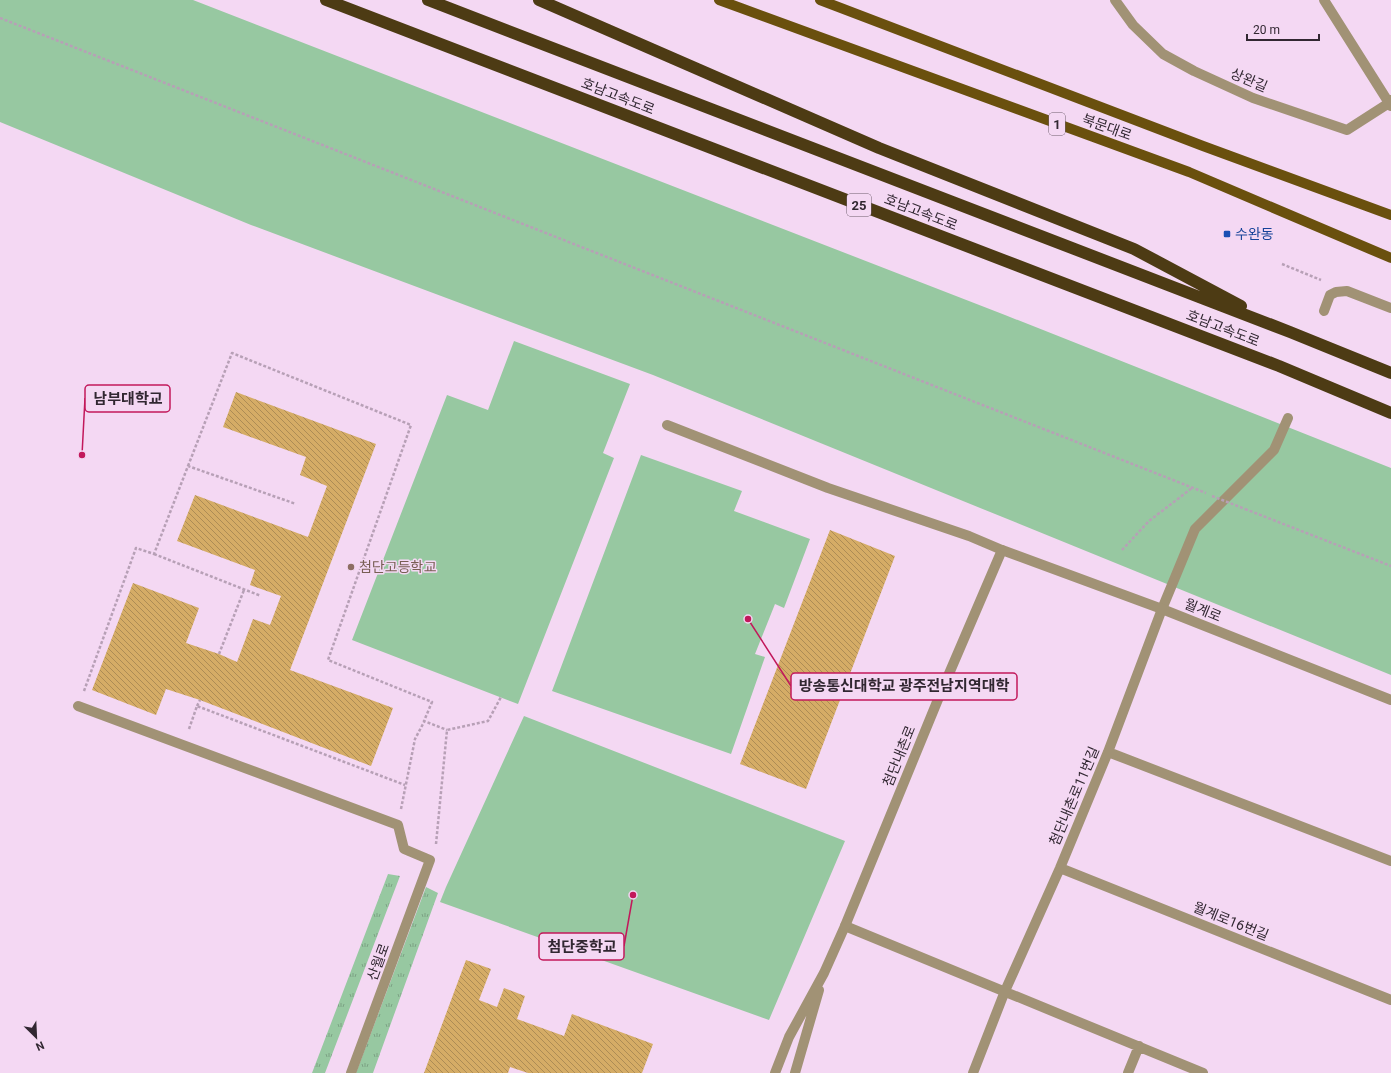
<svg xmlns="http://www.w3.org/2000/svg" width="1391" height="1073" font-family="Roboto,'Noto Sans KR',sans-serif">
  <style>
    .grass { fill: url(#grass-tufts) }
    .park { fill: #97c8a1 }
    .building { fill: url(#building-back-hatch) }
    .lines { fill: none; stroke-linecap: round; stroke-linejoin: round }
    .path { stroke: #b7a0b6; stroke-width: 2.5; stroke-dasharray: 3 2; stroke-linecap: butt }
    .service { stroke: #a19275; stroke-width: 10 }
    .minor { stroke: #a19275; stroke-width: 10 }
    .tertiary { stroke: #a19275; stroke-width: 10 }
    .primary { stroke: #6a500e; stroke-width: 10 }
    .motorway { stroke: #4d3b14; stroke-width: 12 }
    .path-bridge { stroke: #b7a0b6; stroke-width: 2.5; stroke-dasharray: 3 2; stroke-linecap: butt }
    .transit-dot { fill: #1a4fb4; stroke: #f4d8f3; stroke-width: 1.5 }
    .education-dot { fill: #8d6e63; stroke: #f4d8f3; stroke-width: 1.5 }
    .labels { text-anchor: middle; stroke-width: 3; stroke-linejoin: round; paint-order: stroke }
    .shield { fill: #f4d8f3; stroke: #6c5c6b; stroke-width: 1 }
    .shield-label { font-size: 13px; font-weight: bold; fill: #312731 }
    .street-label { font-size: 14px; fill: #312731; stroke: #f4d8f3 }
    .transit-label { font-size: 14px; fill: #164399; stroke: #f4d8f3; text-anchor: start }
    .education-label { font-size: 14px; fill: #785e54; stroke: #f4d8f3; text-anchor: start }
    .leader { fill: none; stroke: #c2185b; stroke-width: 1.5 }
    .callout-dot { fill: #c2185b; stroke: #f4d8f3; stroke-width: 1.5 }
    .callout { fill: #f4d8f3; stroke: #c2185b; stroke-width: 1.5 }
    .callout-label { font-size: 15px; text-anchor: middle; font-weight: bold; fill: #312731 }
  </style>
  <defs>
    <pattern id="grass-tufts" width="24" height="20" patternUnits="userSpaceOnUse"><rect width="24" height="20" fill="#97c8a1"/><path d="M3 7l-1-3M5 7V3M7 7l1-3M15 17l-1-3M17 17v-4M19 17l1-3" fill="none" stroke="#7ca284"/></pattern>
    <pattern id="building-back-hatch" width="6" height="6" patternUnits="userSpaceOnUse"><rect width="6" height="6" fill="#d5ac66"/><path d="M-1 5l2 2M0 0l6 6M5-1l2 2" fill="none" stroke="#ad8c55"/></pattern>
  </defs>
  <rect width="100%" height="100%" fill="#f4d8f3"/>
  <path class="grass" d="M 388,874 L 400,876 L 325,1073 L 312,1073 Z
    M 426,887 L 438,893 L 373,1073 L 356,1073 Z"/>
  <path class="park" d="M 0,0 L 193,0 L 1005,315 L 1391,468 L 1391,675 L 653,375 L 251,225 L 0,122 Z
    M 514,341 L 630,384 L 603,453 L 614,458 L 518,704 L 352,640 L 447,395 L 488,410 Z
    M 641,455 L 742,491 L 734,511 L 810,539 L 784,608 L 775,604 L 755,654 L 765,657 L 731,754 L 552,691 Z
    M 524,716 L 845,841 L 769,1020 L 440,902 L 446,887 Z"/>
  <path class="building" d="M 236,392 L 376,444 L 290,670 L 393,708 L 371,766 L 200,700 L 166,689 L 156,715 L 92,690 L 133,583 L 199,608 L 186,643 L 219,654 L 237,662 L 253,619 L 270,625 L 281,596 L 250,585 L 255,570 L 177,541 L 195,495 L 308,537 L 327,486 L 300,475 L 306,457 L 223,427 Z
    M 830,530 L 895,556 L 806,789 L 740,764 Z
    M 466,960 L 491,969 L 479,1000 L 497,1007 L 504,988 L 525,996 L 517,1019 L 564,1036 L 572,1014 L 653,1044 L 642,1073 L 528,1073 L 510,1067 L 508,1073 L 424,1073 Z"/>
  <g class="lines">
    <path class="path" d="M 0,18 L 1206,493
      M 1282,264 L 1321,280
      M 188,466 L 232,353 L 411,425 L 328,660 L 432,702 L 424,721 L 447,730
      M 1245,509 L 1391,566
      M 1122,550 L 1149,521 L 1192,488
      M 154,554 L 261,596
      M 219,654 L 244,590
      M 84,691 L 136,548 L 154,554 L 188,466 L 296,504
      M 197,706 L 200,700
      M 189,729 L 197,706 L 405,785
      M 401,809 L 415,739 L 424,722
      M 436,844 L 447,730 L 488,721 L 501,697"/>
    <path class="service" d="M 1324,0 L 1389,103 L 1391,100
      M 1324,311 L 1330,295 L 1336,292 L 1347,291 L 1391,308
      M 667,425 L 828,488 L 969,536 L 1002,550
      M 1162,609 L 1195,529 L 1274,450 L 1288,418
      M 898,682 L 939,697
      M 78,706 L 398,825 L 404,849 L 430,860 L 351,1073"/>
    <path class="minor" d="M 1115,0 L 1133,25 L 1163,54 L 1194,71 L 1253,98 L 1347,130 L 1389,103 L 1391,106
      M 1108,752 L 1391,861
      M 1060,868 L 1391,1000
      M 845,926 L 1203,1073
      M 973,1073 L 1005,991 L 1060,868 L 1108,752 L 1162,609
      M 1128,1073 L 1139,1046"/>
    <path class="tertiary" d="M 775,1073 L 789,1037 L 824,973 L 845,926 L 939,697 L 1002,550 L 1162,609 L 1391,700
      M 795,1073 L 819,990"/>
    <path class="primary" d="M 719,0 L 1189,172 L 1391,258
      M 820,0 L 1203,146 L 1391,215"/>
    <path class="motorway" d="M 326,0 L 1279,366 L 1391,413
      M 428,0 L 1290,332 L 1391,373
      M 539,0 L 879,148 L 1134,249 L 1241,306"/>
    <path class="path-bridge" d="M 1212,496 L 1245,509"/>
  </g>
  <rect class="transit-dot" x="1223" y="230" width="8" height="8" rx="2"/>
  <circle class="education-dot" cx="351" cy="567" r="4"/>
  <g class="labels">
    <g class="shield">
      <rect x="1049" y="113" width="16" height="22" rx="3"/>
      <rect x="847" y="194" width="24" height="22" rx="3"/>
    </g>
    <g class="shield-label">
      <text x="1057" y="129">1</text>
      <text x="859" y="210">25</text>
    </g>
    <g class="street-label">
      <text transform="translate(1249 80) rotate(23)" y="5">상완길</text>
      <text transform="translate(618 96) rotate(21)" y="5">호남고속도로</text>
      <text transform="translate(1107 127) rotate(20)" y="5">북문대로</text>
      <text transform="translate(921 212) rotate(21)" y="5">호남고속도로</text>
      <text transform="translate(1223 328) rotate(21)" y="5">호남고속도로</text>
      <text transform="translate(1203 610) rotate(22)" y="5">월계로</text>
      <text transform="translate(899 756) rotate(-68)" y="5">첨단내촌로</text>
      <text transform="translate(1074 796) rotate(-67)" y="5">첨단내촌로11번길</text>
      <text transform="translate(1231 921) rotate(22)" y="5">월계로16번길</text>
      <text transform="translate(378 962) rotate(-70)" y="5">산월로</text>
    </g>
    <g class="transit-label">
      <text x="1235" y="239">수완동</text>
    </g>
    <g class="education-label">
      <text x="359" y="572">첨단고등학교</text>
    </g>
  </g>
  <path class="leader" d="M82 455L85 398M748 619L791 686M633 895L624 946"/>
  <g class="callout-dot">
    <circle cx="82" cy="455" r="4"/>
    <circle cx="748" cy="619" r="4"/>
    <circle cx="633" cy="895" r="4"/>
  </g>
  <g class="callout">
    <rect x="85" y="385" width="85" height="27" rx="4"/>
    <rect x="791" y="673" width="226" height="27" rx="4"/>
    <rect x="539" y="933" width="85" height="27" rx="4"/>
  </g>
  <g class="callout-label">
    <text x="128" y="404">남부대학교</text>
    <text x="904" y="691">방송통신대학교 광주전남지역대학</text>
    <text x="582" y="952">첨단중학교</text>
  </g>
  <g transform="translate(36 1037) rotate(156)" stroke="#f4d8f3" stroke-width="3" paint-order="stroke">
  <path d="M0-3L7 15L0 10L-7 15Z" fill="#312731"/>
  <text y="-6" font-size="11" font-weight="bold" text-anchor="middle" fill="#312731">N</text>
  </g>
  <path d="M1247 34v6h72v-6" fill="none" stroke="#312731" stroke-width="2"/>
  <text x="1253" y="34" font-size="12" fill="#312731" stroke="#f4d8f3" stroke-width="3" paint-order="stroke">20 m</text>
</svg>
